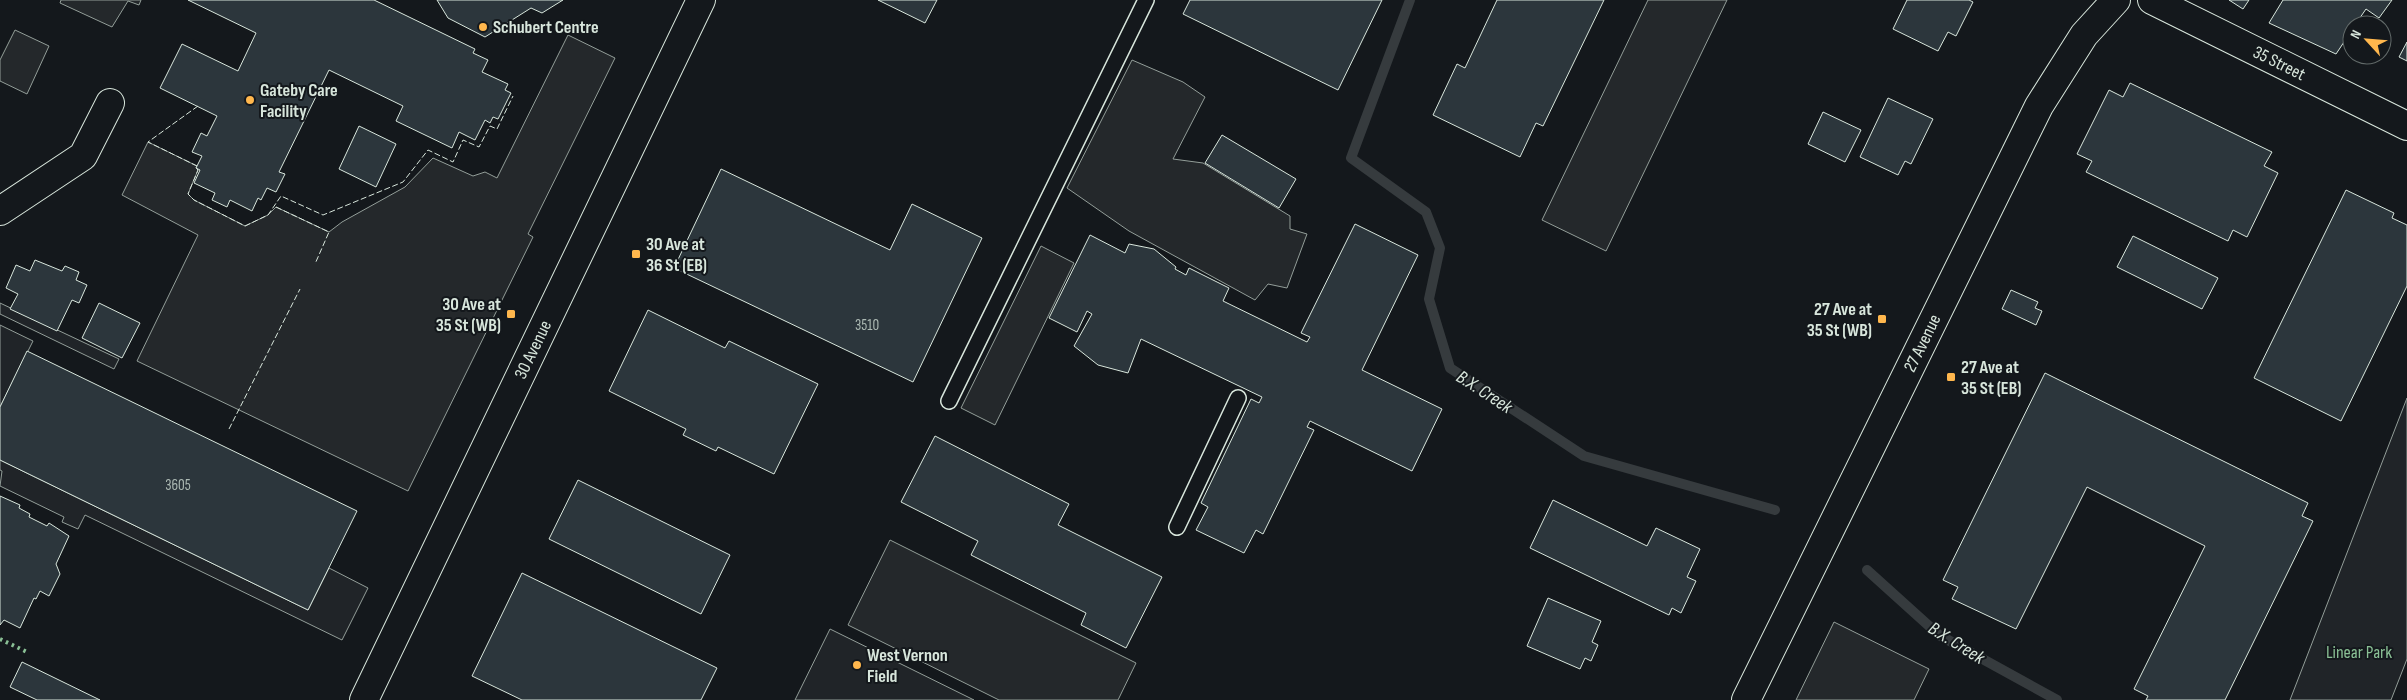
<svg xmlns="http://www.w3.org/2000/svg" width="2407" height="700" font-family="'Sofia Sans Condensed',sans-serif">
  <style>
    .green { fill: #202428; stroke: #939e99 }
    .parking { fill: #24282b; stroke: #939e99 }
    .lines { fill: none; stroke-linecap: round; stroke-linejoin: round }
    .stream { stroke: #363b3e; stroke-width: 10 }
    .building { fill: #2c363c; stroke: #d8e6dc }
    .lane-casing { stroke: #d8e6dc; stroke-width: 18 }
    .street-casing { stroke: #d8e6dc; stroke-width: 30 }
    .secondary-casing { stroke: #d8e6dc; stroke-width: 30 }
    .lane { stroke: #14181c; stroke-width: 15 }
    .street { stroke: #14181c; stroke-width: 28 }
    .secondary { stroke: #14181c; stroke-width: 28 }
    .hedge { stroke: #8ac095; stroke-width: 4; stroke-dasharray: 2.5 4; stroke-linecap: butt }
    .fence { stroke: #d8e6dc; stroke-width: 1; stroke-dasharray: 6 2.5; stroke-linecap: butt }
    .poi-dot { fill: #ffb74d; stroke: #14181c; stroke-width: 2 }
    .labels { text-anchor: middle; stroke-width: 4; stroke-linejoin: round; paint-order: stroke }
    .number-label { font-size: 15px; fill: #adbab4 }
    .poi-label { font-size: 18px; font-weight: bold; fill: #d8e6dc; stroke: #14181c; text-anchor: start }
    .street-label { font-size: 18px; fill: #d8e6dc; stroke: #14181c }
    .park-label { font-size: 18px; fill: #8ac095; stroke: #14181c }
    .water-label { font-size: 19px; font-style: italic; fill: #d8e6dc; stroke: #14181c }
  </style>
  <rect width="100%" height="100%" fill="#14181c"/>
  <path class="green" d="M 0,303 L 119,359 L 114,369 L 0,314 Z
    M 0,325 L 33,341 L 0,407 Z
    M 2407,398 L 2407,659 L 2391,700 L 2290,700 Z
    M 0,460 L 308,610 L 329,568 L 368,588 L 342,640 L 85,515 L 78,529 L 62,522 L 64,517 L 0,486 L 2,471 L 0,470 Z
    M 830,629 L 974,700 L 795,700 Z"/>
  <path class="parking" d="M 61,0 L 141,0 L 139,5 L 128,1 L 112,27 L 60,3 Z
    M 1648,0 L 1727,0 L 1606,251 L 1542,220 Z
    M 15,30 L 49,46 L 27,94 L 0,81 L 0,60 Z
    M 568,35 L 615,58 L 528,234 L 533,237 L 408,491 L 137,361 L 198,235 L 122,195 L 148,142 L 197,166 L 196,168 L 198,170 L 188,194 L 194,200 L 245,226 L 268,215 L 276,207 L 329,232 L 342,222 L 405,187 L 433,158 L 473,176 L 485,172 L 497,178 Z
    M 1132,60 L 1183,82 L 1205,97 L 1173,159 L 1203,163 L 1290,216 L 1290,229 L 1307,234 L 1287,288 L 1268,284 L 1255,300 L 1129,231 L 1067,188 Z
    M 1041,246 L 1074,263 L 995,425 L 961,408 Z
    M 890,540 L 1136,663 L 1118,700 L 999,700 L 848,625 Z
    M 1834,622 L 1929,669 L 1914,700 L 1796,700 Z"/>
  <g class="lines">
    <path class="stream" d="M 1410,0 L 1351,158 L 1426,212 L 1440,248 L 1429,299 L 1450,368 L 1584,456 L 1775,510
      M 1867,570 L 1939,635 L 2057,700"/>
  </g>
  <path class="building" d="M 188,0 L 374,0 L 475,49 L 473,53 L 488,60 L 482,72 L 508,84 L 505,90 L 511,93 L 498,119 L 493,117 L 490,123 L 485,120 L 475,140 L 459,132 L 452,148 L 396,121 L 403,106 L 329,70 L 279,172 L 285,174 L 276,192 L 267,188 L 261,200 L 258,198 L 252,211 L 230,200 L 227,207 L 212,200 L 215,193 L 194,183 L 200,170 L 196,168 L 202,156 L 192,152 L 201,133 L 207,136 L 217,116 L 160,88 L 182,44 L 238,71 L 256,33 Z
    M 437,0 L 563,0 L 542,13 L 531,8 L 485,37 L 448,18 Z
    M 878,0 L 937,0 L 925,23 Z
    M 1190,0 L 1382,0 L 1338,90 L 1183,14 Z
    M 1497,0 L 1604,0 L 1543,126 L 1536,123 L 1520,157 L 1433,115 L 1457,64 L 1465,68 Z
    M 1907,0 L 1969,0 L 1973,2 L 1956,36 L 1948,32 L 1938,51 L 1893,29 Z
    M 2229,0 L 2249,0 L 2243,9 Z
    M 2283,0 L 2392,0 L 2379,18 L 2366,9 L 2355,25 L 2352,25 L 2352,30 L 2336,54 L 2269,23 Z
    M 2407,42 L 2407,61 L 2399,57 Z
    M 2130,83 L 2272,152 L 2264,166 L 2278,173 L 2247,237 L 2233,230 L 2228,241 L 2086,172 L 2092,161 L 2077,154 L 2109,90 L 2123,97 Z
    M 1888,98 L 1933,119 L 1911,164 L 1905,161 L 1898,175 L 1860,157 Z
    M 1823,112 L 1861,130 L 1845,162 L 1808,144 Z
    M 359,126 L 396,144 L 376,187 L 339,169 Z
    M 1222,135 L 1296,179 L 1279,208 L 1205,163 Z
    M 721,169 L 890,250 L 912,204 L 982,238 L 913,382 L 674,268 Z
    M 2346,190 L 2394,213 L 2392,218 L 2407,225 L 2407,286 L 2341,421 L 2254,378 Z
    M 1355,224 L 1418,255 L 1362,370 L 1442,409 L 1412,471 L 1310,421 L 1307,427 L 1314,430 L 1263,534 L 1256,530 L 1244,553 L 1196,530 L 1208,507 L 1201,503 L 1251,399 L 1259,403 L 1262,397 L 1141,339 L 1128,373 L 1098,365 L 1074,346 L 1092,314 L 1087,311 L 1077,332 L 1049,318 L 1090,235 L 1125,253 L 1129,244 L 1154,249 L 1176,267 L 1175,269 L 1186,275 L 1189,268 L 1229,288 L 1223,301 L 1307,342 L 1310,337 L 1301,333 Z
    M 2133,236 L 2218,278 L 2202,309 L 2117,267 Z
    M 35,260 L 62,271 L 65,266 L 79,272 L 76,280 L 87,285 L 79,303 L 72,300 L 57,331 L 10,309 L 18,294 L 6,288 L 16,265 L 30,271 Z
    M 2011,290 L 2038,302 L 2035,308 L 2042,311 L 2036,325 L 2002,309 Z
    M 99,303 L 140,323 L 122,358 L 82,338 Z
    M 648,310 L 725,348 L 729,341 L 818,384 L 774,474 L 718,447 L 716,451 L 683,435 L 686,429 L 609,391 Z
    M 27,351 L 357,511 L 308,610 L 0,460 L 0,407 Z
    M 2045,373 L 2308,503 L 2302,516 L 2313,521 L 2225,700 L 2146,700 L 2148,696 L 2134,689 L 2205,546 L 2087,487 L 2016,629 L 1952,599 L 1958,587 L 1943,580 Z
    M 935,436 L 1069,504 L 1058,525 L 1162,577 L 1126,648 L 1081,625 L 1086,613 L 971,555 L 978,541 L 901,502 Z
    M 578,480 L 730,555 L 701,614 L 549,539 Z
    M 0,496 L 20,505 L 19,508 L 30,514 L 29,517 L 47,526 L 49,523 L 69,536 L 56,564 L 60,574 L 49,596 L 40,591 L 36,599 L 34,598 L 20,628 L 4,620 L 0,625 Z
    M 1553,500 L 1647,546 L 1656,528 L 1700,549 L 1687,577 L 1696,581 L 1681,613 L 1672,608 L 1669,615 L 1530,548 Z
    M 522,573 L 717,668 L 701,700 L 522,700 L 472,676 Z
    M 1548,598 L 1601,621 L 1592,642 L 1598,645 L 1591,661 L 1585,658 L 1580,669 L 1527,646 Z
    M 22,662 L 100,700 L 37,700 L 10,687 Z"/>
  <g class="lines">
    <defs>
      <path id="lane" d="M 949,401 L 1146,0
        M 1177,527 L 1238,398"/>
      <g id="street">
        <path id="s1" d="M 2152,0 L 2407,126"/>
        <path d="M 0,211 L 83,156 L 110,103"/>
        <path id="s2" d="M 1746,700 L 2039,106 L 2084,35 L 2116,0"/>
      </g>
      <g id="secondary">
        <path id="s3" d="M 364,700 L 701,0"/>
      </g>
    </defs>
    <use href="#lane" class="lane-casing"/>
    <use href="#street" class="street-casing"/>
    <use href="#secondary" class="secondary-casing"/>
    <use href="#lane" class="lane"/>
    <use href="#street" class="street"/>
    <use href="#secondary" class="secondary"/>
    <path class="hedge" d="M 0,639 L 29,653"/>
    <path class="fence" d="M 198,106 L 148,142 L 197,166 L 196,168 L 198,170 L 188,194 L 194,200 L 245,226 L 268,215 L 281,196 L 323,215 L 403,182 L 428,150 L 453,162 L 463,140 L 479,147 L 490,126 L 497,129 L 513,96
      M 276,207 L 329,232 L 315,264
      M 229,429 L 300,289"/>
  </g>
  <g class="poi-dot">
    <circle cx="483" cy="27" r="5"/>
    <circle cx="250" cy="100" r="5"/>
    <rect x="631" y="249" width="10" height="10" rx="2.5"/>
    <rect x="506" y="309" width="10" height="10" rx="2.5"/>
    <rect x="1877" y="314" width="10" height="10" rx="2.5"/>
    <rect x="1946" y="372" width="10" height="10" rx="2.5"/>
    <circle cx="857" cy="665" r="5"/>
  </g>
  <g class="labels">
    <g class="number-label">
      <text x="867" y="330">3510</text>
      <text x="178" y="490">3605</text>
    </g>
    <g class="poi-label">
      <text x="493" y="33">Schubert Centre</text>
      <text x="260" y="96">Gateby Care<tspan x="260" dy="21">Facility</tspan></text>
      <text x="646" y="250">30 Ave at<tspan x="646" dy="21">36 St (EB)</tspan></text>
      <text x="501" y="310" text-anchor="end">30 Ave at<tspan x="501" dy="21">35 St (WB)</tspan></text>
      <text x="1872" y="315" text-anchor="end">27 Ave at<tspan x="1872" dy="21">35 St (WB)</tspan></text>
      <text x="1961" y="373">27 Ave at<tspan x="1961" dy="21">35 St (EB)</tspan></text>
      <text x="867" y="661">West Vernon<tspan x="867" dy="21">Field</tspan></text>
    </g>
    <g class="street-label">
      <text dy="6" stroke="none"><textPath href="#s1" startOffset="142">35 Street</textPath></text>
      <text dy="6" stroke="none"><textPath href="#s2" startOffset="398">27 Avenue</textPath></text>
      <text dy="6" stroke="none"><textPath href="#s3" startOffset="389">30 Avenue</textPath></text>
    </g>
    <g class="park-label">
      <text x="2359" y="658">Linear Park</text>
    </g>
    <g class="water-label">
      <text transform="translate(1485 391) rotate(33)" y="7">B.X. Creek</text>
      <text transform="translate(1957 642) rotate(32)" y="7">B.X. Creek</text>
    </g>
  </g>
  <g transform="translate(2367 40) rotate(296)"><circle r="24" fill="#14181c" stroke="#626a69"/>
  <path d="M0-4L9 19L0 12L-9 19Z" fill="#ffb74d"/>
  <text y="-8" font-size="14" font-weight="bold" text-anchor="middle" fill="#d8e6dc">N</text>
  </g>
</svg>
